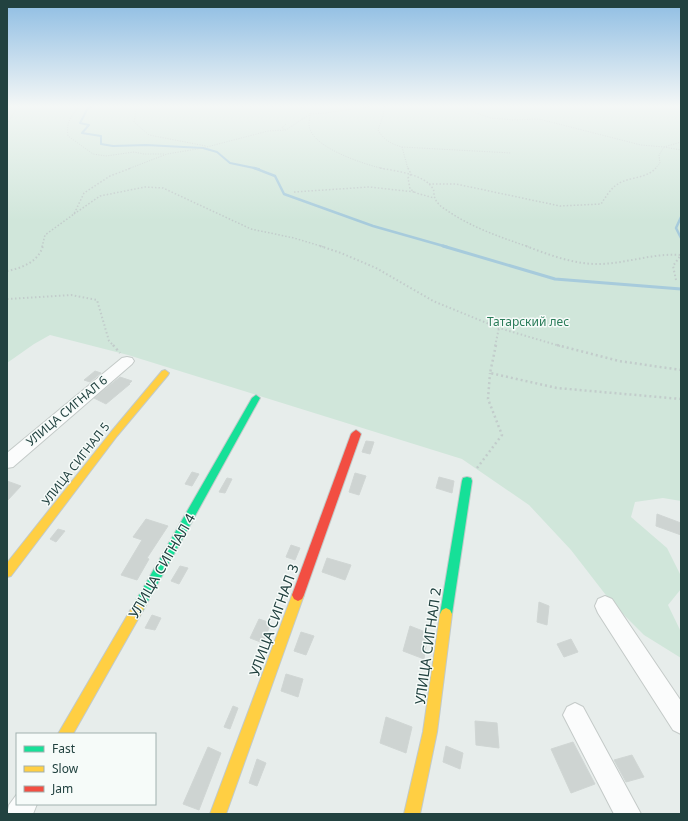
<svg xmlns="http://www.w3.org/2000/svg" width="688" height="821" font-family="'Noto Sans',sans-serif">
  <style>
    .green { fill: #d0e6da }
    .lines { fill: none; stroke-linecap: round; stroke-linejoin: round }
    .stream-far2 { stroke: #a7cbdc; stroke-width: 2 }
    .stream-far1 { stroke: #a7cbdc; stroke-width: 2.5 }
    .stream { stroke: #a7cbdc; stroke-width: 3 }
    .building { fill: #ced4d2; stroke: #d0d6d4 }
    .street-casing { stroke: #c4cac8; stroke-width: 2 }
    .fast-casing { stroke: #c2cac9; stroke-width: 2 }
    .slow-casing { stroke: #c2cac9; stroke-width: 2 }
    .jam-casing { stroke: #c2cac9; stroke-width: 2 }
    .path-far3 { stroke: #c2cccb; stroke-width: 1; stroke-dasharray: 1 1.5; stroke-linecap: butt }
    .path-far2 { stroke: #c2cccb; stroke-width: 1.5; stroke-dasharray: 1.5 2; stroke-linecap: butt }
    .path-far1 { stroke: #c2cccb; stroke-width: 2; stroke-dasharray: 1.5 2.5; stroke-linecap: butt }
    .path { stroke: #c2cccb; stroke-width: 2.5; stroke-dasharray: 2 3; stroke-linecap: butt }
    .street { fill: #fbfcfc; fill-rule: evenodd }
    .fast { fill: #16e098; fill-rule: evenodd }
    .slow { fill: #ffcf43; fill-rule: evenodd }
    .jam { fill: #f24e42; fill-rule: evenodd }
    .labels { text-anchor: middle; stroke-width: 3; stroke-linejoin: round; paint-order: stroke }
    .park-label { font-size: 12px; fill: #2a7c59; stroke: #f6fbf9 }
    .street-label { font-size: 12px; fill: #224240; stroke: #f6fbf9 }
    .near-street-label { font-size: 14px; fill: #224240; stroke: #f6fbf9 }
  </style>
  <rect width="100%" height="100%" fill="#e7edeb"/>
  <path class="green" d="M 7,106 L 681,106 L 681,501 L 663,498 L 635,502 L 631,517 L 667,548 L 681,576 L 681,589 L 668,605 L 681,632 L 681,658 L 644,635 L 612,603 L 571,550 L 529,505 L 462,459 L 128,355 L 50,335 L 34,344 L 7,363 Z"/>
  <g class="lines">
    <path class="stream-far2" d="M 93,106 L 88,108 L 80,123 L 89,125 L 82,133 L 101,136 L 101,144 L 113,146 L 146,145 L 203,148 L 217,152 L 230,163 L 259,169"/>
    <path class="stream-far1" d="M 254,168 L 275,176 L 284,194 L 373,226 L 447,247
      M 681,217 L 676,228 L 681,238"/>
    <path class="stream" d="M 443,246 L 555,279 L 681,289"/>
  </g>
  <path class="building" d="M 95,371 L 101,373 L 90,382 L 84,380 Z
    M 120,377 L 132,381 L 129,384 L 130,384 L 106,404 L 94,398 Z
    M 366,441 L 374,442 L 370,454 L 362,452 Z
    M 192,472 L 199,474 L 192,486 L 185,484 Z
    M 355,473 L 366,476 L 359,495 L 349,492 Z
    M 439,477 L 454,481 L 452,493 L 436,488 Z
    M 227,478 L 232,479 L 225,493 L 219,492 Z
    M 7,481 L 21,486 L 7,501 Z
    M 657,514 L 681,523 L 681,535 L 656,526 Z
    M 146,519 L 168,526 L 147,558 L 149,559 L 137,580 L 121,575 L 142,540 L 133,537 Z
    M 58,529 L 65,531 L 56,542 L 50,539 Z
    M 291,545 L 300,548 L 295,560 L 286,557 Z
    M 327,558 L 351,565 L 345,580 L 322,572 Z
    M 180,566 L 188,568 L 179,584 L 171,581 Z
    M 539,602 L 549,606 L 547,625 L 537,622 Z
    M 152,615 L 161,618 L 155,630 L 145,628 Z
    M 259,619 L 271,623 L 263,643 L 250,638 Z
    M 410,626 L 428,633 L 424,659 L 403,651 Z
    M 301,632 L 314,636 L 306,655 L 294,651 Z
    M 571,639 L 578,652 L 564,657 L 557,644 Z
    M 286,674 L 303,679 L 298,697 L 281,691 Z
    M 233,706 L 238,708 L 230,729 L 224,727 Z
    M 386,717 L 412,727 L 406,753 L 380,743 Z
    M 475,721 L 497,723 L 499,748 L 476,745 Z
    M 573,742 L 595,784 L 571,793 L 551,749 Z
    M 446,746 L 463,753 L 460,769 L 443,762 Z
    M 208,747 L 221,753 L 199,810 L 183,804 Z
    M 632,755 L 644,777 L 626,782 L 614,760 Z
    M 257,759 L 266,763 L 257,786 L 249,783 Z"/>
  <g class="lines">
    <defs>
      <path id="street" d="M 127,357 L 132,358 L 134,361 L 132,364 L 13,467 L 7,468 L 7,453 L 122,358 Z
        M 605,596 L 612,599 L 681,701 L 681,734 L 673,730 L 598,613 L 595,606 L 598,599 Z
        M 575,703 L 583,707 L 641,814 L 614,814 L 563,715 L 567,707 Z
        M 17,794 L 17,804 L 37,804 L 33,814 L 7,814 L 9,805 Z"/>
      <path id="fast" d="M 256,395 L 260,398 L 142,612 L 138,614 L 134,612 L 132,608 L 134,604 L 252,398 Z
        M 467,477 L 471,478 L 472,481 L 452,614 L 450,618 L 446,620 L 442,618 L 440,614 L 462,481 L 463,478 Z"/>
      <path id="slow" d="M 165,370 L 169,373 L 168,375 L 117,436 L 11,576 L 7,577 L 7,563 L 111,432 L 162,371 Z
        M 298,589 L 302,591 L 304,595 L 226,814 L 210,814 L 292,595 L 294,591 Z
        M 138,602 L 142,604 L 144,608 L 142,612 L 73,734 L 58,734 L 134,604 Z
        M 446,608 L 450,610 L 452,614 L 437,732 L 420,814 L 404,814 L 423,732 L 440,614 L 442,610 Z"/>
      <path id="jam" d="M 356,430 L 359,432 L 361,434 L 304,595 L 302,599 L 298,601 L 294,599 L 292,595 L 351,434 L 353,432 Z"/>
    </defs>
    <use href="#street" class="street-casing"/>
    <use href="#fast" class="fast-casing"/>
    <use href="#slow" class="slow-casing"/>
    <use href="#jam" class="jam-casing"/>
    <path class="path-far3" d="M 80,106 C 71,116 66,122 68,136 L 93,154 L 106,156 L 134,152 L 144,154 L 164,154
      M 137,106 L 134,122 L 149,135 L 206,146
      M 225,106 L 283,106
      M 376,106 L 326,113 L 310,114 C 310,119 308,125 310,129 C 316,149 366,165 385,169
      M 384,106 L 383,116 L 378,130 C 384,140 391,144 402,147 L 511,153
      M 465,106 L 473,112 L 491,118 L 514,120 L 539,119 L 641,145 L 664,147 L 681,142
      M 7,124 L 18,106
      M 286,124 L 282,128 L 286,130
      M 402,147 L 408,169
      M 128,169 L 167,154 L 203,148 L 268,131 L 286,130 L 310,114 L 300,106
      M 655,169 L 660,163 L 659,155 L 664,147 L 681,150"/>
    <path class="path-far2" d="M 380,168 C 395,171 425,174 433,189 C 435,192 433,195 435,198 C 436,202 441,207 445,209 C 470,227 500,237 529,247
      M 408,168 L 411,174 L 408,178 L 410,189 L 416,193 L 434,198
      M 429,184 L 456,184 L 560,206 L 601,204 C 605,198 610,190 615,186 C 627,176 645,180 656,168
      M 294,192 L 369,187 L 415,192
      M 74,214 L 100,196 L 145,187 L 163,188 L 251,229 L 294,238 L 324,247
      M 42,247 L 45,235 L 74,214 L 84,193 L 110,176 L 131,168"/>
    <path class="path-far1" d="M 320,246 L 341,253 L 376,268 L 433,301 L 499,328 L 560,346
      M 526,246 C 549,255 576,265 601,264 C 628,263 653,253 681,255
      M 7,271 C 22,268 38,262 43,246
      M 676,280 L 673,266 L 681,255
      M 7,299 L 71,295 L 97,300 L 109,341 L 114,346
      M 495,346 L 499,328"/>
    <path class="path" d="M 113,345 L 120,353
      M 496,345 L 490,373 L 557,388 L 681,399
      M 557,345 L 619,361 L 681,370
      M 477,468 L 502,435 L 488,399 L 490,373"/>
    <use href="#street" class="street"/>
    <use href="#fast" class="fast"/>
    <use href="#slow" class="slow"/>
    <use href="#jam" class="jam"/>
  </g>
  <linearGradient id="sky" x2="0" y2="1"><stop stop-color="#8ebde3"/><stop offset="0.48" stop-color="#f4f7f6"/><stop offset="1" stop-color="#f4f7f6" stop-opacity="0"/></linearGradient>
  <rect width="688" height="221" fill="url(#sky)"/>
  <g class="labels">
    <g class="park-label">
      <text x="528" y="326">Татарский лес</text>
    </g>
    <g class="street-label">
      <text transform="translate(67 411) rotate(-40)" y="4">УЛИЦА СИГНАЛ 6</text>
      <text transform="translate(76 464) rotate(-52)" y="4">УЛИЦА СИГНАЛ 5</text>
    </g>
    <g class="near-street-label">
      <text transform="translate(162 566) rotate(-60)" y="5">УЛИЦА СИГНАЛ 4</text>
      <text transform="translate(274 620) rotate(-70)" y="5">УЛИЦА СИГНАЛ 3</text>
      <text transform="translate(428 646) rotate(-82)" y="5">УЛИЦА СИГНАЛ 2</text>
    </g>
  </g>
  <rect width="688" height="821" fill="none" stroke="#224240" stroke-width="16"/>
  <rect x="16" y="733" width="140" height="72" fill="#f6fbf9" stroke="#a1b1af"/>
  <rect x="24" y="746" width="20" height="6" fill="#16e098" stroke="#a1b1af"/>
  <text x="52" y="753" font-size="12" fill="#224240">Fast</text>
  <rect x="24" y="766" width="20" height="6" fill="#ffcf43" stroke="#a1b1af"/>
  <text x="52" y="773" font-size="12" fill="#224240">Slow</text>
  <rect x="24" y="786" width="20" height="6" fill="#f24e42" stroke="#a1b1af"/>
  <text x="52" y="793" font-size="12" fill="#224240">Jam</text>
</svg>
